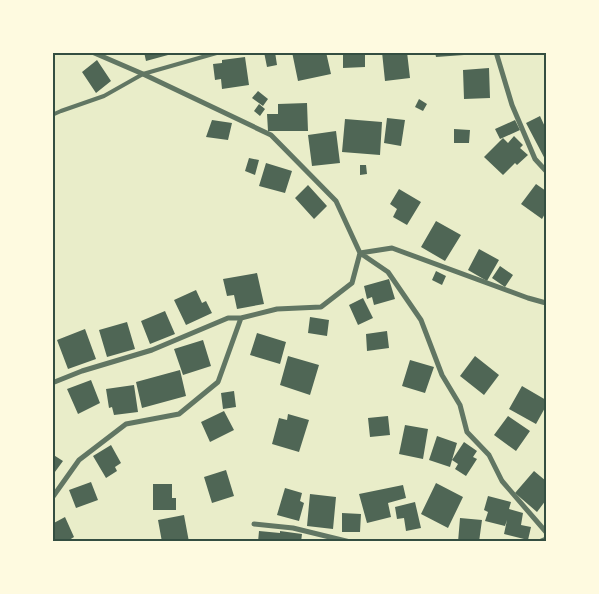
<svg xmlns="http://www.w3.org/2000/svg" width="599" height="594" font-family="'Crimson Pro',serif">
  <style>
    .building { fill: #4f6655 }
    .lines { fill: none; stroke-linecap: round; stroke-linejoin: round }
    .service { stroke: #617663; stroke-width: 4 }
    .minor { stroke: #617663; stroke-width: 5 }
    .neatline { fill: none; stroke: #344e41; stroke-width: 2 }
  </style>
  <rect width="100%" height="100%" fill="#e9edc9"/>
  <path class="building" d="M 144,52 L 167,52 L 168,55 L 146,61 Z
    M 264,52 L 275,52 L 277,65 L 267,67 Z
    M 292,52 L 326,52 L 331,74 L 298,81 Z
    M 382,52 L 407,52 L 410,78 L 385,81 Z
    M 435,52 L 464,52 L 464,55 L 436,57 Z
    M 365,54 L 365,67 L 343,68 L 343,55 Z
    M 245,57 L 249,85 L 222,89 L 221,79 L 215,80 L 213,64 L 222,63 L 222,60 Z
    M 97,60 L 111,81 L 96,93 L 82,72 Z
    M 489,68 L 490,98 L 464,99 L 463,70 Z
    M 258,91 L 268,99 L 263,106 L 252,98 Z
    M 419,99 L 427,104 L 423,111 L 415,107 Z
    M 307,103 L 308,131 L 268,131 L 267,114 L 278,114 L 278,104 Z
    M 259,104 L 265,109 L 260,116 L 254,111 Z
    M 540,116 L 546,129 L 546,161 L 526,123 Z
    M 387,118 L 405,120 L 401,146 L 384,143 Z
    M 345,119 L 382,122 L 380,155 L 342,152 Z
    M 212,120 L 232,123 L 228,140 L 206,137 Z
    M 515,120 L 520,130 L 500,139 L 495,129 Z
    M 454,129 L 470,130 L 469,143 L 454,143 Z
    M 336,131 L 340,163 L 312,166 L 308,135 Z
    M 514,136 L 523,145 L 520,148 L 528,155 L 517,165 L 515,163 L 503,175 L 484,157 L 503,138 L 508,143 Z
    M 249,158 L 259,160 L 255,175 L 245,171 Z
    M 266,163 L 292,171 L 285,193 L 259,186 Z
    M 360,165 L 366,165 L 367,174 L 360,175 Z
    M 536,184 L 546,191 L 546,212 L 542,219 L 521,204 Z
    M 308,185 L 327,206 L 314,219 L 295,198 Z
    M 399,189 L 421,202 L 407,225 L 393,217 L 397,209 L 390,204 Z
    M 436,221 L 461,235 L 445,261 L 421,247 Z
    M 479,249 L 499,260 L 487,281 L 468,270 Z
    M 500,266 L 513,275 L 505,287 L 492,278 Z
    M 436,271 L 446,276 L 442,285 L 432,280 Z
    M 257,273 L 264,304 L 237,309 L 234,295 L 227,296 L 223,279 Z
    M 389,279 L 395,299 L 374,305 L 372,297 L 367,299 L 364,286 Z
    M 196,290 L 202,303 L 206,301 L 212,313 L 186,325 L 174,300 Z
    M 363,298 L 373,318 L 358,325 L 349,305 Z
    M 165,311 L 175,334 L 150,344 L 141,321 Z
    M 310,317 L 329,320 L 327,336 L 308,333 Z
    M 127,322 L 135,349 L 107,357 L 99,330 Z
    M 85,329 L 96,359 L 68,369 L 57,340 Z
    M 387,331 L 389,348 L 367,351 L 366,334 Z
    M 257,333 L 286,342 L 280,364 L 250,355 Z
    M 203,340 L 211,366 L 183,375 L 174,349 Z
    M 288,356 L 319,365 L 310,395 L 280,385 Z
    M 475,356 L 499,375 L 484,395 L 460,376 Z
    M 410,360 L 434,367 L 425,393 L 402,386 Z
    M 180,370 L 186,396 L 142,408 L 136,382 Z
    M 91,380 L 100,403 L 78,414 L 67,389 Z
    M 134,385 L 138,412 L 114,415 L 112,407 L 109,408 L 106,389 Z
    M 522,386 L 546,400 L 546,406 L 536,424 L 509,409 Z
    M 234,391 L 236,407 L 223,409 L 221,393 Z
    M 224,411 L 234,430 L 210,442 L 201,422 Z
    M 288,414 L 309,420 L 299,452 L 272,444 L 279,418 L 287,420 Z
    M 388,416 L 390,435 L 370,437 L 368,418 Z
    M 508,416 L 530,431 L 516,451 L 494,435 Z
    M 405,425 L 428,429 L 423,459 L 399,454 Z
    M 437,436 L 457,443 L 452,460 L 464,442 L 477,451 L 473,457 L 477,459 L 466,476 L 455,469 L 458,464 L 452,460 L 450,467 L 429,460 Z
    M 111,445 L 121,463 L 115,467 L 117,471 L 106,478 L 93,456 Z
    M 52,454 L 63,461 L 52,476 Z
    M 226,470 L 234,496 L 212,503 L 204,477 Z
    M 534,471 L 546,481 L 546,500 L 537,512 L 515,493 Z
    M 91,482 L 98,500 L 76,508 L 69,490 Z
    M 436,483 L 463,497 L 448,528 L 421,514 Z
    M 153,484 L 172,484 L 172,498 L 176,498 L 176,510 L 153,510 Z
    M 403,485 L 406,498 L 388,503 L 391,517 L 367,523 L 359,494 Z
    M 285,488 L 302,493 L 300,501 L 304,503 L 299,521 L 277,515 Z
    M 310,494 L 336,497 L 333,529 L 307,526 Z
    M 488,496 L 511,502 L 509,509 L 523,513 L 521,525 L 531,527 L 528,540 L 504,534 L 507,520 L 505,526 L 485,521 L 488,512 L 484,510 Z
    M 415,502 L 421,528 L 406,531 L 404,518 L 397,519 L 395,507 Z
    M 342,513 L 361,514 L 360,532 L 342,532 Z
    M 184,515 L 189,542 L 162,542 L 158,520 Z
    M 65,517 L 74,537 L 66,542 L 52,542 L 52,524 Z
    M 460,518 L 482,520 L 479,542 L 458,542 Z
    M 259,531 L 280,533 L 280,531 L 302,534 L 301,542 L 258,542 Z"/>
  <g class="lines">
    <path class="service" d="M 52,115 L 61,111 L 104,96 L 143,74 L 220,52"/>
    <path class="minor" d="M 92,52 L 143,74 L 271,135 L 336,201 L 360,253 L 388,272 L 421,320 L 442,375 L 460,405 L 467,432 L 489,455 L 502,481 L 546,532
      M 496,52 L 512,105 L 535,159 L 546,171
      M 52,383 L 82,371 L 152,350 L 228,318 L 241,318
      M 52,498 L 79,460 L 126,424 L 179,414 L 218,382 L 241,318 L 277,309 L 321,307 L 352,283 L 360,253 L 392,248 L 528,298 L 546,303
      M 254,524 L 293,528 L 350,542
      M 539,542 L 546,539"/>
  </g>
  <rect width="599" height="594" fill="none" stroke="#fefae0" stroke-width="108"/>
  <rect x="54" y="54" width="491" height="486" class="neatline"/>
</svg>
